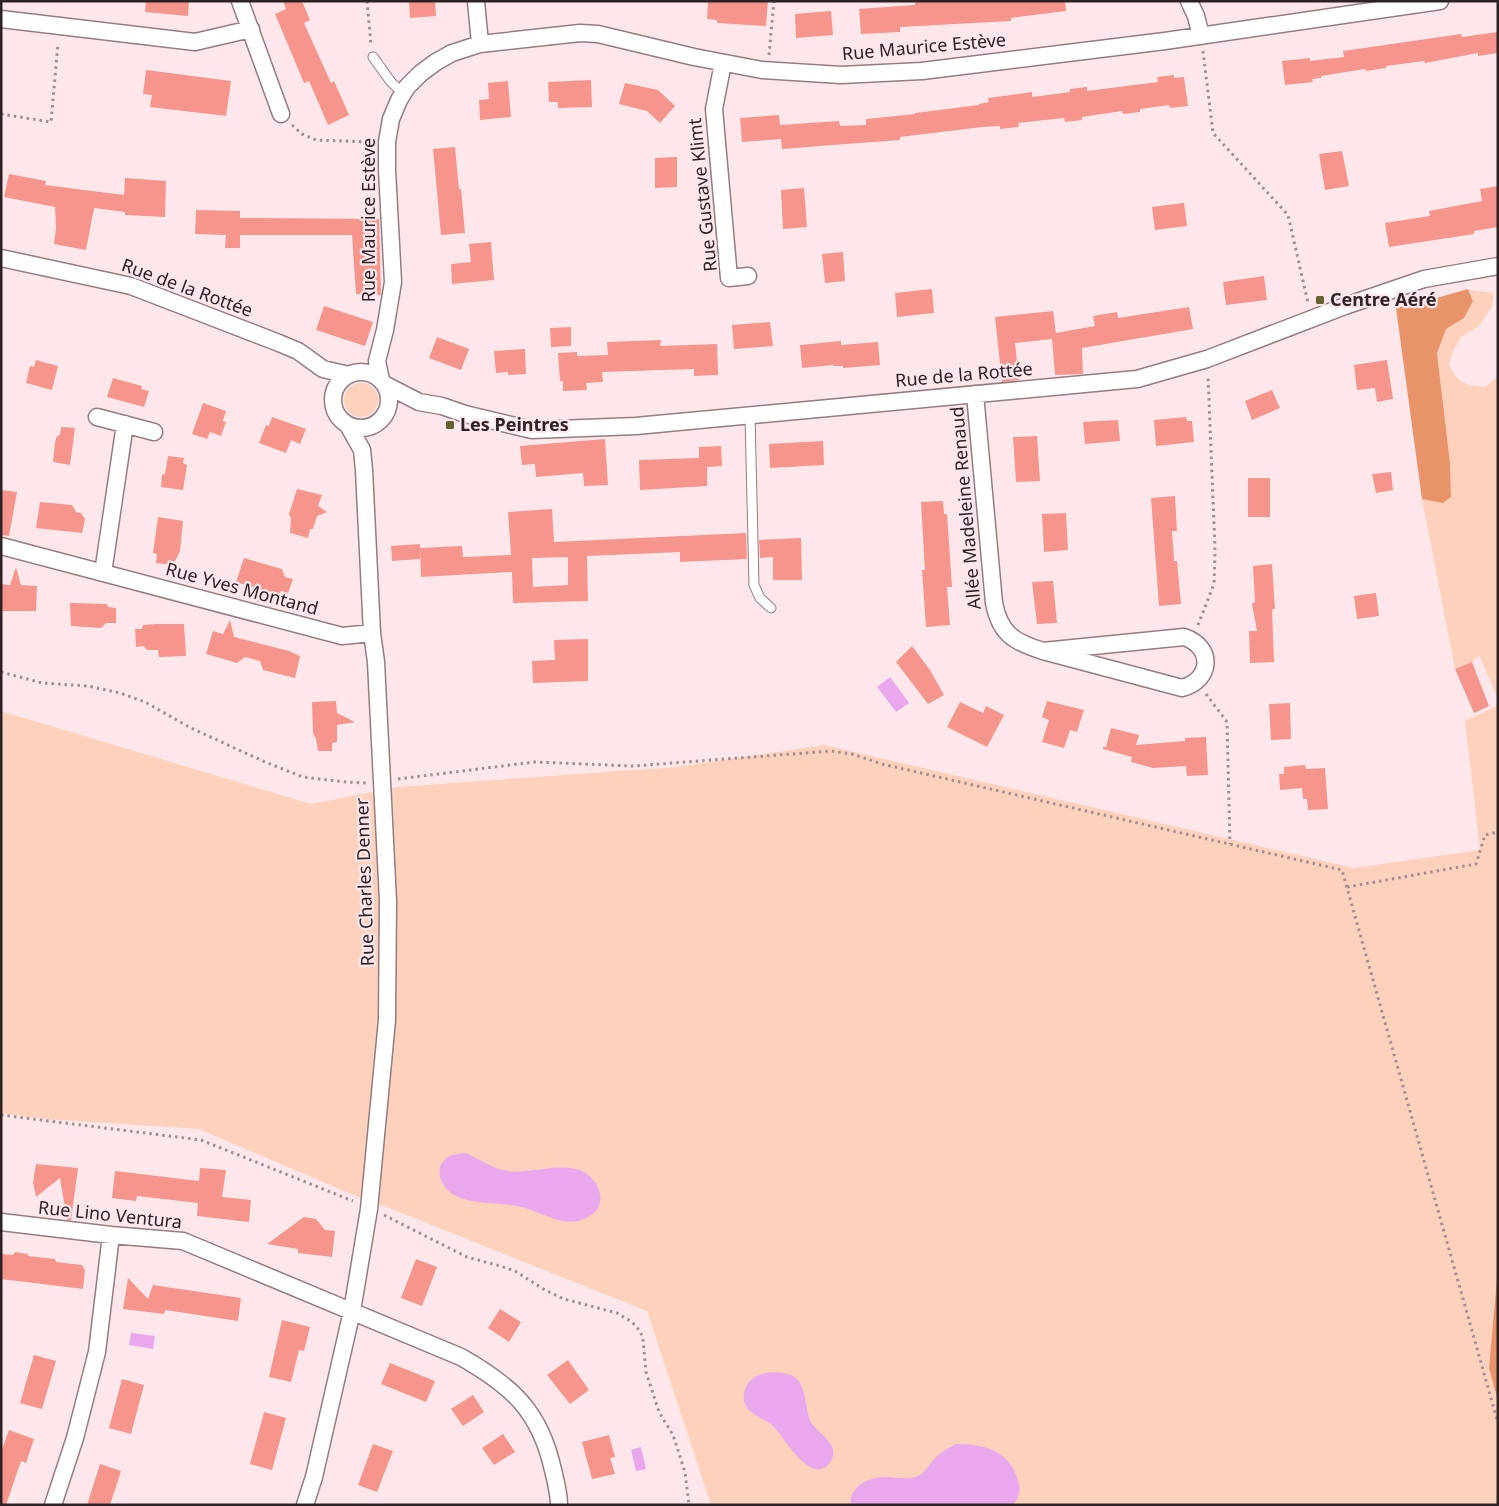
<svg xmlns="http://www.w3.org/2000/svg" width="1499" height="1506" font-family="'Noto Sans',sans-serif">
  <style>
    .green { fill: #fed1bd }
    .forest { fill: #e9936a }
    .water { fill: #e9a8ed }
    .building { fill: #f5958c; fill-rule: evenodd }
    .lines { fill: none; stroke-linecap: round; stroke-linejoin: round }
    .lane-casing { stroke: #957c80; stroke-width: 11 }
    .street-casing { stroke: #957c80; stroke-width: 19 }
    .path { stroke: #a08f92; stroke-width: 3; stroke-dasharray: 2.5 4; stroke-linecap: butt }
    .lane { stroke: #fff; stroke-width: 9 }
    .street { stroke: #fff; stroke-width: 16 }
    .poi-dot { fill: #656330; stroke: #fee7eb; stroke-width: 2 }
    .labels { text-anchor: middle; stroke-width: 4.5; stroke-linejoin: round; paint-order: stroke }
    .street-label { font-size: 18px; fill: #2d2325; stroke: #fee7eb }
    .poi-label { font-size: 18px; font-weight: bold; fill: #2d2325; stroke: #fee7eb; text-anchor: start }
  </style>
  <rect width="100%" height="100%" fill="#fee7eb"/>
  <path class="green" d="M 1469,290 L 1494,293 L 1492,307 L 1478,327 L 1461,337 L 1453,351 L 1449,365 C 1459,384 1464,385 1485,387 L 1498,376 L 1498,699 L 1479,655 L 1472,662 L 1455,669 L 1422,499 L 1443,502 L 1451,497 L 1450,463 L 1437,353 L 1446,329 L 1464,318 L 1473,301 Z
    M344 400a17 17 0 1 1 34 0a17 17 0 1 1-34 0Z
    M 1498,705 L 1498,1267 L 1489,1368 L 1498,1401 L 1498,1505 L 711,1505 L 647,1311 L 384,1206 L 351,1194 L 199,1129 L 46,1119 L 1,1113 L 1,711 L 311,804 L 398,787 L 676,767 L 824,745 L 1354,868 L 1480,850 L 1465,721 Z"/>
  <path class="forest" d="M 1468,289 L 1473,301 L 1464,318 L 1446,329 L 1437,353 L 1450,463 L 1451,497 L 1443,503 L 1422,499 L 1396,308 L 1426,301 Z
    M 1498,1267 L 1498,1401 L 1489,1368 Z"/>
  <path class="water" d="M 890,677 L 909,703 L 896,712 L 877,687 Z
    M 466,1153 C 480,1159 492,1169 508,1171 C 537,1175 578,1154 596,1184 C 600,1191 602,1198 599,1205 C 597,1212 592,1215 586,1218 C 563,1230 540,1210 517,1206 C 496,1202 473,1205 454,1195 C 441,1188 432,1167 448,1157 C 453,1154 460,1154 466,1153 Z
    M 131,1333 L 155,1336 L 153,1349 L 129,1345 Z
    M 770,1372 C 780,1373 791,1372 798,1380 C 807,1392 805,1408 810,1420 C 815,1431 831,1438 833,1450 C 834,1455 832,1460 829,1464 C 810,1485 784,1437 773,1426 C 767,1420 758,1418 751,1412 C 739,1403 743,1384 755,1377 C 759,1374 765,1374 770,1372 Z
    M 956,1444 C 986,1444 1011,1451 1019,1484 C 1021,1491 1018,1500 1013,1505 L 851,1505 C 848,1486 870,1477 886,1477 C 897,1477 910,1481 920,1475 C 927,1470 931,1462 936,1457 C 942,1451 949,1448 956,1444 Z
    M 641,1447 L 646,1469 L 636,1471 L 631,1450 Z"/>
  <path class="building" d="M 146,1 L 189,1 L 188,16 L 145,12 Z
    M 283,1 L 302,1 L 310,20 L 304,23 L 331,83 L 334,81 L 349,115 L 328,125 L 309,81 L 304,83 L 275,14 L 286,9 Z
    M 409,1 L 435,1 L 436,16 L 410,18 Z
    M 708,1 L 768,1 L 766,26 L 717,23 L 717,20 L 707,19 Z
    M 915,1 L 1065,1 L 1066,11 L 1011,18 L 1011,21 L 900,27 L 900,32 L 861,34 L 859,9 L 915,5 Z
    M 831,11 L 833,35 L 796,38 L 795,14 Z
    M 1498,32 L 1498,53 L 1478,56 L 1478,53 L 1425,63 L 1424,61 L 1386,66 L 1386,68 L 1366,71 L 1365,69 L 1321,76 L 1321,78 L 1312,79 L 1313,82 L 1285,85 L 1282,61 L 1310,58 L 1310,61 L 1344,57 L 1343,51 L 1461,34 L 1462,37 Z
    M 146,70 L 231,81 L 226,116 L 150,107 L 152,95 L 143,94 Z
    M 1174,75 L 1174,78 L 1184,77 L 1188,106 L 1170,108 L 1169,105 L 1140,109 L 1140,112 L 1123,114 L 1122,111 L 1082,117 L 1082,120 L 1065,122 L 1064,118 L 1018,123 L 1019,127 L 1000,129 L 1000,126 L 982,127 L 900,137 L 900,140 L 846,144 L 782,149 L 781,139 L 742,142 L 740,118 L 779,115 L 780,125 L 839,121 L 840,126 L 866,125 L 866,119 L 915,114 L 915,113 L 979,105 L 979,104 L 989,102 L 988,98 L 1032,92 L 1032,97 L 1056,94 L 1070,92 L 1070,89 L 1087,87 L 1087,91 L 1158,82 L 1157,77 Z
    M 591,80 L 592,107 L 558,108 L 558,102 L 549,102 L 548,82 Z
    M 508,81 L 511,117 L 480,120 L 479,100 L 489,99 L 488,83 Z
    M 625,83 L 658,90 L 675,106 L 660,123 L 647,111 L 619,104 Z
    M 455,147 L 459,189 L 461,189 L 465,233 L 441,235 L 433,149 Z
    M 1342,151 L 1349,186 L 1325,190 L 1319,154 Z
    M 677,157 L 677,187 L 655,188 L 655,158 Z
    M 9,174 L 46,181 L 45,185 L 124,195 L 125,178 L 166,181 L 165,217 L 125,215 L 125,212 L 94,208 L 86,250 L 54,244 L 56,228 L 55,207 L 4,197 Z
    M 1498,186 L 1498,227 L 1474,231 L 1474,234 L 1389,247 L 1385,223 L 1430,216 L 1429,211 L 1482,201 L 1480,189 Z
    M 804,188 L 807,227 L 783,229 L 781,190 Z
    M 1184,203 L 1187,226 L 1155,230 L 1152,207 Z
    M 196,210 L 240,211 L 240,218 L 379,219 L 381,295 L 356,294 L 352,235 L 240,235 L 240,248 L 225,248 L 226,235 L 195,234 Z
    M 491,242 L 494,280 L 452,284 L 451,264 L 471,262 L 469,244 Z
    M 843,252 L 845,281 L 825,283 L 822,254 Z
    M 1264,276 L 1267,300 L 1226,305 L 1223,282 Z
    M 932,289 L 934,313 L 897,317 L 895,293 Z
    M 324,306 L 373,322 L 365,346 L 316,330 Z
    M 1189,307 L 1193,329 L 1082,348 L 1083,374 L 1055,375 L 1052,339 L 1015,343 L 1019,380 L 1002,382 L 995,317 L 1053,311 L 1056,333 L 1095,326 L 1093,316 L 1117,312 L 1118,318 Z
    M 770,322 L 773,346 L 734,349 L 732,325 Z
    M 571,327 L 571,346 L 551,347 L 550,328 Z
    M 437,337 L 469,349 L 461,370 L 429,358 Z
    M 661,340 L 660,346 L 717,344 L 718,375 L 694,376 L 694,369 L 602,372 L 603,382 L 586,383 L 587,390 L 563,391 L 563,381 L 560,381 L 558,353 L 577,352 L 577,356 L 608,355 L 607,342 Z
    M 841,341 L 841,345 L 878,342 L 880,365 L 843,368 L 843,366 L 833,366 L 833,365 L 802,368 L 800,345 Z
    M 525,349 L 526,374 L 508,375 L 508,372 L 496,373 L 494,351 Z
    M 36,360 L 58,366 L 52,390 L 26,383 L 30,366 L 34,367 Z
    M 1387,360 L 1393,399 L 1377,402 L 1375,388 L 1357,390 L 1354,365 Z
    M 113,378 L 142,386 L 141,389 L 149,391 L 144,407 L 107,397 Z
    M 1272,390 L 1280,408 L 1252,420 L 1245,401 Z
    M 203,403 L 226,411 L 223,421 L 226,422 L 221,436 L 210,432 L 207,439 L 192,434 Z
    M 272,417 L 306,429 L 300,444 L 291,440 L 286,453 L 259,443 L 266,425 L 269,426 Z
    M 1186,417 L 1187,421 L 1192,421 L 1194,442 L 1156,446 L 1154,420 Z
    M 1118,420 L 1120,441 L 1085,444 L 1083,422 Z
    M 61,427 L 75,428 L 70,465 L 53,462 L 55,442 L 57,436 L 60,435 Z
    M 1037,436 L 1040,481 L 1016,482 L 1013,437 Z
    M 605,439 L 608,485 L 584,486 L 583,473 L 536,477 L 535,464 L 522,465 L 520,446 Z
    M 823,441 L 824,465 L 770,468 L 769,444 Z
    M 721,446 L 722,466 L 707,467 L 707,486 L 640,490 L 639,460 L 699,458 L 699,447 Z
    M 168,456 L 184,458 L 183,463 L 187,465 L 183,490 L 161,487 L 162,475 L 165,474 Z
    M 1391,472 L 1393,490 L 1376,493 L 1372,474 Z
    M 1248,478 L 1270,478 L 1270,517 L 1248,517 Z
    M 297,489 L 322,495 L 318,506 L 327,512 L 317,516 L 313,529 L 310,529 L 308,538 L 290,533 L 291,519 L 289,514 Z
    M 1,490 L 17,492 L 9,536 L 1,535 Z
    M 1175,496 L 1177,531 L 1172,531 L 1174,561 L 1177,561 L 1181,604 L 1159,606 L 1151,498 Z
    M 943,501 L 944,514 L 947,514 L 952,587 L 947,587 L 950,625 L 926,627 L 922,570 L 925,570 L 921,502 Z
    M 40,502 L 72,505 L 76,512 L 81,513 L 85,519 L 82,533 L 36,528 Z
    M 552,509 L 554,542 L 746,533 L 747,559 L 680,562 L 680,552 L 587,556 L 588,601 L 513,603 L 512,572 L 421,577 L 420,548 L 462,546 L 463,557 L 511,555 L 508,512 ZM 568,557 L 568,585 L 533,587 L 532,558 Z
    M 1066,513 L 1068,550 L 1044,552 L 1042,514 Z
    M 158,517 L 183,521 L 180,551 L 173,565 L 156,563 L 157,554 L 153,553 Z
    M 801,538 L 802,580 L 773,580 L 773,557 L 760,558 L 759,540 Z
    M 420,544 L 420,559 L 392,561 L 391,546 Z
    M 244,558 L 282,569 L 285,577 L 293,579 L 288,593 L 281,591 L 279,594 L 266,591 L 258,603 L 256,588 L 236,582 Z
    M 1272,564 L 1275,609 L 1272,609 L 1274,662 L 1250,663 L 1249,631 L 1257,631 L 1252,604 L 1255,602 L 1253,566 Z
    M 16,567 L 21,585 L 37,586 L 36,611 L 1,611 L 1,584 L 10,585 Z
    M 1053,581 L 1057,623 L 1037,624 L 1032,582 Z
    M 1376,593 L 1379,616 L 1357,619 L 1354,596 Z
    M 70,603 L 107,604 L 108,607 L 116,608 L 116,623 L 106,623 L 101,628 L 71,626 Z
    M 230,620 L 234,637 L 289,651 L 300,656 L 295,678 L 263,670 L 260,661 L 245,657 L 237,663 L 206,654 L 213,631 L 223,634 Z
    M 156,624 L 184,624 L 186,656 L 159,657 L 158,650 L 147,650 L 143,646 L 136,647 L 135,629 L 142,629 L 143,625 Z
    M 588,639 L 588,681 L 533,683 L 532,661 L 555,660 L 554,640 Z
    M 912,646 L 930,670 L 944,695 L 928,704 L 896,662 Z
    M 1472,662 L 1489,706 L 1474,713 L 1455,669 Z
    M 336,701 L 337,713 L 355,722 L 337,725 L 337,742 L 332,743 L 332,751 L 318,751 L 316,739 L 313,733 L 312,702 Z
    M 1047,701 L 1084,710 L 1077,732 L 1070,730 L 1064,748 L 1042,742 L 1049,720 L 1042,717 Z
    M 960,702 L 983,713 L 986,706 L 1004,715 L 987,747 L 947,727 Z
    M 1290,703 L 1291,739 L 1271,740 L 1269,704 Z
    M 1111,728 L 1139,735 L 1136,745 L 1185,741 L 1185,738 L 1206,737 L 1208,775 L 1187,776 L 1186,766 L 1153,768 L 1131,762 L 1132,757 L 1103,749 L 1103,747 L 1106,747 Z
    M 1305,765 L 1306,769 L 1325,768 L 1328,809 L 1308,810 L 1307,799 L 1303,799 L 1302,788 L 1280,790 L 1279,774 L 1284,774 L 1284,767 Z
    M 36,1164 L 78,1168 L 71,1220 L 67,1220 L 60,1178 L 36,1197 L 33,1182 Z
    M 200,1168 L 226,1170 L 222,1197 L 251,1200 L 249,1222 L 197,1216 L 198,1203 L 137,1196 L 136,1201 L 112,1198 L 115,1171 L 199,1181 Z
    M 304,1217 L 316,1219 L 325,1230 L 335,1231 L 332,1257 L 298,1253 L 298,1249 L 267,1244 Z
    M 15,1252 L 28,1254 L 28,1256 L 55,1259 L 56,1262 L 82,1265 L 85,1270 L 83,1289 L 1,1279 L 1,1254 L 13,1255 Z
    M 416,1259 L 437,1267 L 422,1306 L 401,1298 Z
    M 128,1278 L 148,1299 L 153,1285 L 241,1298 L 238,1321 L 165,1310 L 164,1314 L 123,1309 Z
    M 500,1309 L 521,1322 L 509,1342 L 488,1328 Z
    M 282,1320 L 310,1327 L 304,1351 L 299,1350 L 291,1382 L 269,1377 Z
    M 34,1355 L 56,1361 L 42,1409 L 20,1403 Z
    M 568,1360 L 589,1390 L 570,1404 L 547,1375 Z
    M 390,1363 L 435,1381 L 426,1402 L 381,1384 Z
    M 122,1379 L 144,1385 L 131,1434 L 109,1428 Z
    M 473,1395 L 484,1412 L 463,1426 L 451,1409 Z
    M 264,1412 L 286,1418 L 272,1470 L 250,1464 Z
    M 9,1430 L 34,1439 L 26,1463 L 21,1461 L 6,1505 L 1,1505 L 1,1452 Z
    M 503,1434 L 515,1452 L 494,1465 L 482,1448 Z
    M 609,1435 L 615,1457 L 610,1458 L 615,1474 L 592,1479 L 582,1442 Z
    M 373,1444 L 393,1451 L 377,1492 L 358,1485 Z
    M 100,1464 L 121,1471 L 110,1505 L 87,1505 Z"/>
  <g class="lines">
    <defs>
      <path id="lane" d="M 373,57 L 391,82 L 403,93
        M 750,415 L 754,585 L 760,598 L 771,608"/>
      <path id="street" d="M 240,1 L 281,114
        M 476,1 L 480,44
        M 1189,1 L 1196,16 L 1201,36
        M 1,19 L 195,42 L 251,29
        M 723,63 L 714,109 L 729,278 L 748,276
        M 1,258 L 131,286 L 279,343 L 298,351 L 323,369 L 349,375
        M333 400a28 28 0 1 1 56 0a28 28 0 1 1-56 0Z
        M 381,380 L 377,361 L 385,330 L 393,282 L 387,170 L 387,142 L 391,119 L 399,100 L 407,87 L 421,73 L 436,62 L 452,53 L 480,44 L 580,33 L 598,34 L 694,57 L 762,70 L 841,75 L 922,71 L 1165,41 L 1440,1
        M 384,384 L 419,402 L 442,406 L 465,414 L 532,430 L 636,426 L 1137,379 L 1207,359 L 1345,306 L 1424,279 L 1498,266
        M 975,394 L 994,603 C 1000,634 1014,642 1043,651 L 1184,637 C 1214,647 1212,680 1182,688 L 1043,651
        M 97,417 L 154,432
        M 1,546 L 342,636 L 372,633
        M 103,573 L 125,424
        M 1,1222 L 111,1235 L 183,1241 L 461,1357 C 512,1386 540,1411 553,1470 C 556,1482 559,1493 559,1505
        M 53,1505 L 75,1438 L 97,1352 L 111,1235
        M 305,1505 L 314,1477 L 352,1311 L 369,1209 L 387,1020 L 388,901 L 376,662 L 372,633 L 364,470 L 362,450 L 348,425"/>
    </defs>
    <use href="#lane" class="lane-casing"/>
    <use href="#street" class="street-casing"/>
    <path class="path" d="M 367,1 L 371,45
      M 1203,51 L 1213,133 L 1288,215 L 1308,303
      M 769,55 L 774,1
      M 1,114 L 51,122 L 58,43
      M 292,125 L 302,134 L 316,140 L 371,142
      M 1198,625 L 1214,584 L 1215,550 L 1208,375
      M 1,672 L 42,683 L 88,686 L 120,693 L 145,702 L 191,728 L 265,762 L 303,777 L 346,782 L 367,783
      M 1206,694 L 1227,722 L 1230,844
      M 398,779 L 535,762 L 633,766 L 831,751 L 852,754 L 882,764 L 1342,870 L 1498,1423
      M 1347,887 L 1476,864 L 1485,835 L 1498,832
      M 1,1115 L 201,1140 L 353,1201
      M 384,1215 L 467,1257 L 500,1266 L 515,1271 L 545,1290 L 564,1299 L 617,1313 L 632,1322 L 640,1331 L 643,1339 L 646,1372 L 659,1412 L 673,1435 L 685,1472 L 689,1505"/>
    <use href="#lane" class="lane"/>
    <use href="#street" class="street"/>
  </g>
  <g class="poi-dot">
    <rect x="1315" y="295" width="10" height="10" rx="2.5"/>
    <rect x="445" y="420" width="10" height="10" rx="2.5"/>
  </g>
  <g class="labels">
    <g class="street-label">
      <text transform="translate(924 47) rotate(-5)" y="6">Rue Maurice Estève</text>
      <text transform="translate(703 195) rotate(-96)" y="6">Rue Gustave Klimt</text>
      <text transform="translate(369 220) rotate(-90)" y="6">Rue Maurice Estève</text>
      <text transform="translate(187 288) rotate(20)" y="6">Rue de la Rottée</text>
      <text transform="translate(964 375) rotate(-5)" y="6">Rue de la Rottée</text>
      <text transform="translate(966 508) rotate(-95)" y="6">Allée Madeleine Renaud</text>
      <text transform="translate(242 589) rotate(15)" y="6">Rue Yves Montand</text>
      <text transform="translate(365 882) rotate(-92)" y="6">Rue Charles Denner</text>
      <text transform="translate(110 1215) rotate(6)" y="6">Rue Lino Ventura</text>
    </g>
    <g class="poi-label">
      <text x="1330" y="306">Centre Aéré</text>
      <text x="460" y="431">Les Peintres</text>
    </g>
  </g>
  <rect width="1499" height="1506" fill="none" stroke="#2d2325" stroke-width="5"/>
</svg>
